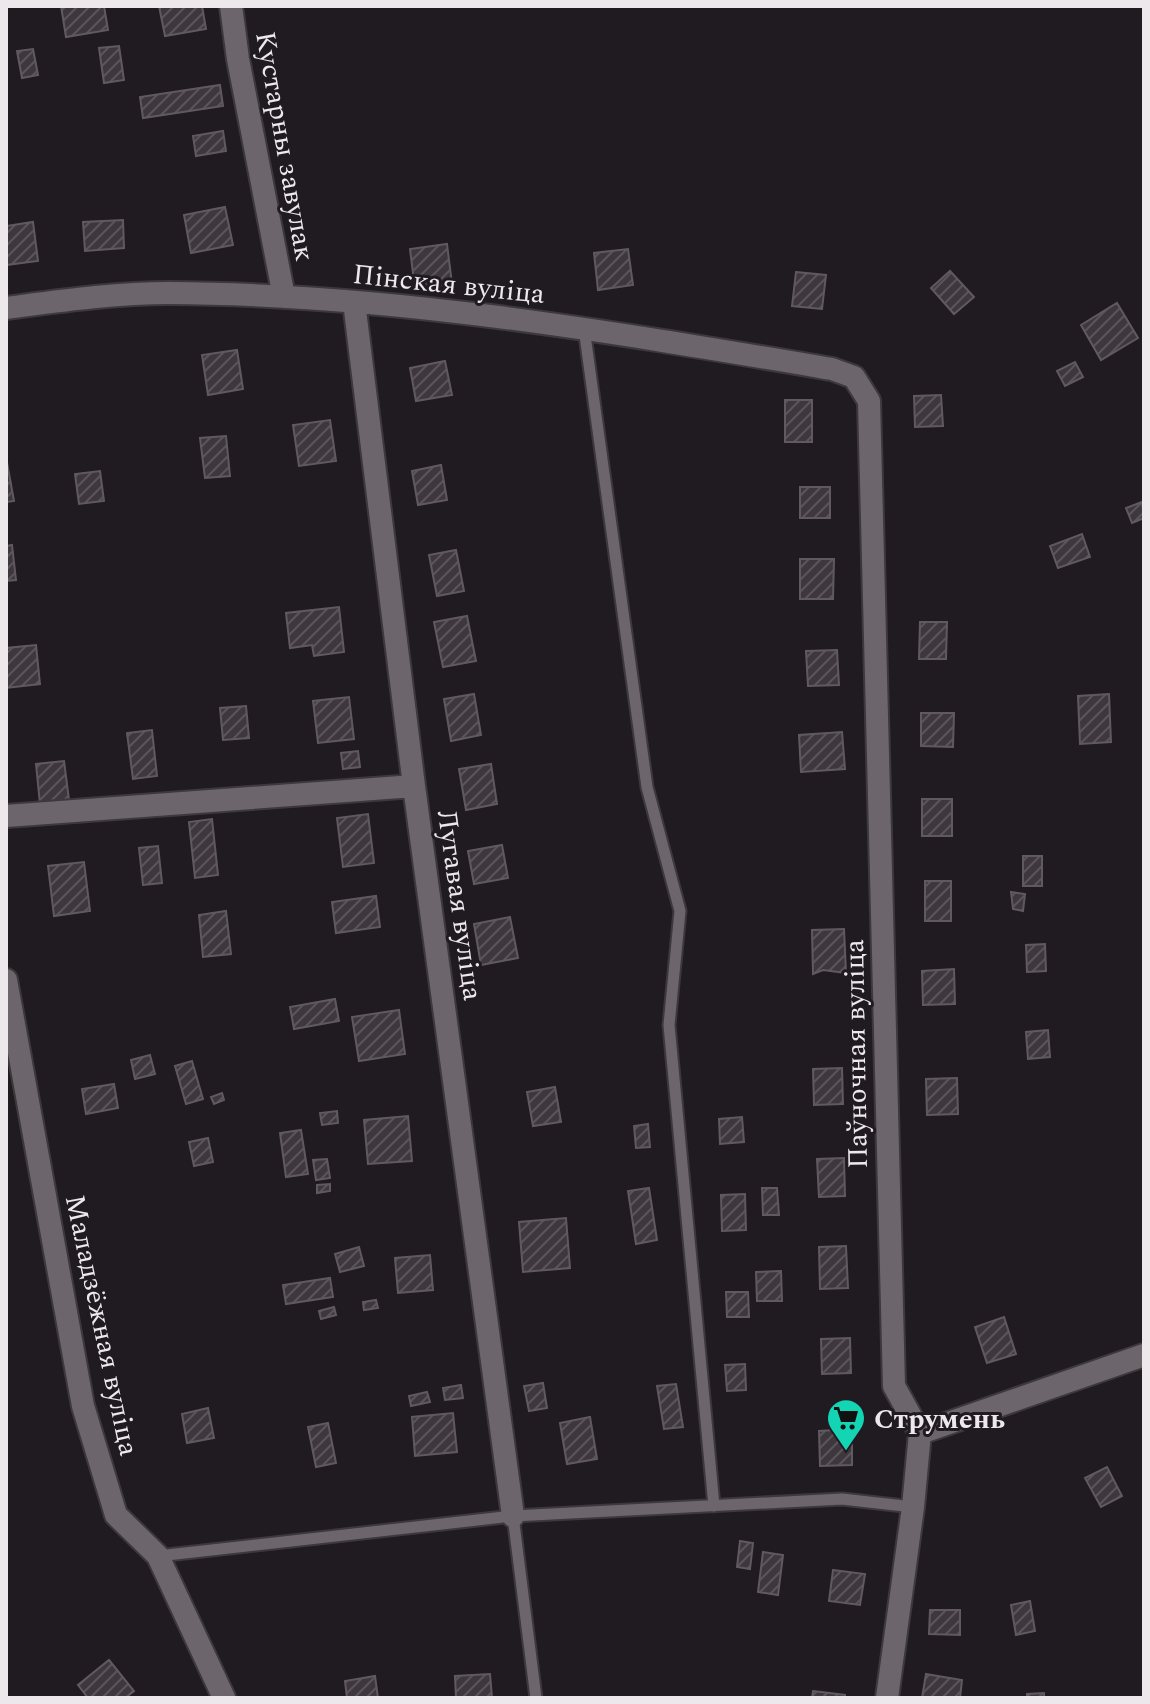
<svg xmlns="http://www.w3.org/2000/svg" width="1150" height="1704" font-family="Spectral,serif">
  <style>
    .building { fill: url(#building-hatch); stroke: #605a60; stroke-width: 2 }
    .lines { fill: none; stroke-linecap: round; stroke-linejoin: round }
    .lane-casing { stroke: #3c383c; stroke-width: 15 }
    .street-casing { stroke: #3c383c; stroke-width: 26 }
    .lane { stroke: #6c666c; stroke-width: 11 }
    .street { stroke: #6c666c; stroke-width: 22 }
    .labels { text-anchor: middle; stroke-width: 6; stroke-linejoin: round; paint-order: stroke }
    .street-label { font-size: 28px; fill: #ece8ec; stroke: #201b20 }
    .poi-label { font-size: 28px; font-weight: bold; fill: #ece8ec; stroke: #201b20; text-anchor: start }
  </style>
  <defs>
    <pattern id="building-hatch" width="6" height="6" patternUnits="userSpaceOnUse" patternTransform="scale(2)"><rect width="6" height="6" fill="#3e383e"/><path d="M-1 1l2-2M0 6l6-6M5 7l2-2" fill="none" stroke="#5a555a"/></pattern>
  </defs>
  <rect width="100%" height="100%" fill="#201b20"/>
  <path class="building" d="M 61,6 L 104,6 L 108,30 L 66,37 Z
    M 159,6 L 202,6 L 206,29 L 165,36 Z
    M 119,46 L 124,80 L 104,83 L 99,48 Z
    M 33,49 L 38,75 L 22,78 L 17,51 Z
    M 220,85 L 223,106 L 143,118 L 140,97 Z
    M 223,131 L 226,151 L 196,156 L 193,136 Z
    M 225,207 L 233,245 L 191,253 L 184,215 Z
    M 123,220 L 124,248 L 85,251 L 83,222 Z
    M 33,222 L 38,261 L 6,265 L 6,226 Z
    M 447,244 L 452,284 L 415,289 L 410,249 Z
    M 628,249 L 633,285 L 598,290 L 594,253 Z
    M 950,271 L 974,297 L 954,314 L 931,288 Z
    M 796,272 L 826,275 L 822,309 L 792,306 Z
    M 1117,303 L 1138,338 L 1101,360 L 1081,325 Z
    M 237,350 L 243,389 L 208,395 L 202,355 Z
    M 445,361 L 452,395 L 416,401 L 410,368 Z
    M 1075,362 L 1083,377 L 1065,386 L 1057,371 Z
    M 941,395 L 943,426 L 915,427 L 914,396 Z
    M 785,400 L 812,400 L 812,442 L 785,442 Z
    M 330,420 L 336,461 L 299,466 L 293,425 Z
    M 226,436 L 230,476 L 205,478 L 200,438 Z
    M 6,457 L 14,501 L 6,502 Z
    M 441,465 L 447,500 L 418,505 L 412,471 Z
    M 100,471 L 104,501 L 79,504 L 75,474 Z
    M 800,487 L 830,487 L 830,518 L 800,518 Z
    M 1142,502 L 1144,518 L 1132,523 L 1126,508 Z
    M 1082,534 L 1090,557 L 1058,568 L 1050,546 Z
    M 12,545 L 16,580 L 6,581 L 6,546 Z
    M 456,550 L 464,591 L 437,596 L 429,555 Z
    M 800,559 L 834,559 L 833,599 L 800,599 Z
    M 339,607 L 344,652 L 314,656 L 312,645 L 290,648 L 286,613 Z
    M 467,616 L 476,661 L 443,667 L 434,622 Z
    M 920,622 L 947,622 L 946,659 L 919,659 Z
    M 36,645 L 40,684 L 6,688 L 6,648 Z
    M 837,650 L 839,685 L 808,686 L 806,651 Z
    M 474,694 L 481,735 L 451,741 L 444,699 Z
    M 1109,694 L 1111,742 L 1080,744 L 1078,696 Z
    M 349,697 L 354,739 L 318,743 L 313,701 Z
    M 246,706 L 249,738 L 223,740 L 220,708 Z
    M 921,713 L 954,713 L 953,747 L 921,746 Z
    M 152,730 L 157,776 L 133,779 L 127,733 Z
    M 842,732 L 845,769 L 801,772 L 799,735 Z
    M 358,751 L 360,767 L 343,769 L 341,753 Z
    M 64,761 L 69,800 L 40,804 L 36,764 Z
    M 491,764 L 497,804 L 466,810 L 459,769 Z
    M 922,799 L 952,799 L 952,836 L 922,836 Z
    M 368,814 L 374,863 L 343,867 L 337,818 Z
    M 212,819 L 218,875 L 195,878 L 189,822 Z
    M 502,845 L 508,878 L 474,884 L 468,851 Z
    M 158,846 L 162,883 L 143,885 L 139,848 Z
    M 1023,856 L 1042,856 L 1042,886 L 1023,886 Z
    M 84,862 L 90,911 L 54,916 L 48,866 Z
    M 925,881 L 951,881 L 951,921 L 925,921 Z
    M 1011,892 L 1025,894 L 1023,911 L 1013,909 Z
    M 376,896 L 380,927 L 336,933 L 332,902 Z
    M 226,911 L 231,954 L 203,957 L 199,915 Z
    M 510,917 L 518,958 L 481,965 L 474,924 Z
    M 844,929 L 846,973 L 823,970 L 813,974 L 812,930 Z
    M 1045,944 L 1046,971 L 1027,972 L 1026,945 Z
    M 954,969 L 955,1004 L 923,1005 L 922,971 Z
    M 335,999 L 339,1021 L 294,1029 L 290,1007 Z
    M 399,1010 L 405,1054 L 359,1061 L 352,1017 Z
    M 1048,1030 L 1050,1057 L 1028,1059 L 1026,1032 Z
    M 150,1055 L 155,1074 L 135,1079 L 131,1060 Z
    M 192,1061 L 203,1099 L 186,1104 L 175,1066 Z
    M 842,1068 L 843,1104 L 814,1105 L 813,1069 Z
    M 957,1078 L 958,1114 L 927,1115 L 926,1079 Z
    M 114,1084 L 118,1108 L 86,1114 L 82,1089 Z
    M 555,1087 L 561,1122 L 533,1126 L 527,1092 Z
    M 222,1093 L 224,1100 L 214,1104 L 211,1097 Z
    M 337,1111 L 338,1123 L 322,1125 L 320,1113 Z
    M 408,1116 L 412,1161 L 368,1164 L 364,1120 Z
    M 742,1117 L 744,1142 L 720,1144 L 719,1119 Z
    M 648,1124 L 650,1147 L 636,1148 L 634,1126 Z
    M 301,1130 L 308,1174 L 286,1177 L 280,1133 Z
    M 208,1138 L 213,1162 L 194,1166 L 189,1142 Z
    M 844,1158 L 845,1196 L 819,1197 L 817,1159 Z
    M 327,1159 L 330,1178 L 316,1180 L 313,1160 Z
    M 330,1184 L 330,1191 L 317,1193 L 317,1185 Z
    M 649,1188 L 657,1240 L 636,1244 L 628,1191 Z
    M 762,1188 L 777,1188 L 779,1215 L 763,1215 Z
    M 745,1194 L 746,1230 L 722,1231 L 721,1195 Z
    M 566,1218 L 570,1268 L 523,1272 L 519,1222 Z
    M 846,1246 L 848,1288 L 820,1289 L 819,1247 Z
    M 359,1247 L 364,1266 L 340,1272 L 335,1254 Z
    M 430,1255 L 433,1290 L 398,1293 L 395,1258 Z
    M 781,1271 L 782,1301 L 757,1301 L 756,1272 Z
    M 330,1278 L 333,1297 L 286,1304 L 283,1285 Z
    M 726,1292 L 748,1292 L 749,1317 L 727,1317 Z
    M 376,1300 L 378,1308 L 364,1310 L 363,1302 Z
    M 334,1307 L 336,1315 L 321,1319 L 319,1311 Z
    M 1004,1317 L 1016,1354 L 987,1363 L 975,1327 Z
    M 850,1338 L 851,1373 L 822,1374 L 821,1339 Z
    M 745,1364 L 746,1390 L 727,1391 L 725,1365 Z
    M 543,1383 L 547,1408 L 529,1411 L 524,1386 Z
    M 676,1384 L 683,1427 L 664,1429 L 657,1386 Z
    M 461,1385 L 463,1398 L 445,1400 L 443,1388 Z
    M 427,1392 L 430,1402 L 411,1406 L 409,1396 Z
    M 208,1408 L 214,1438 L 187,1443 L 182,1414 Z
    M 453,1413 L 457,1452 L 415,1456 L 412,1417 Z
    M 590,1417 L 597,1459 L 567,1464 L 560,1423 Z
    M 328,1423 L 336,1463 L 316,1467 L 308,1427 Z
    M 852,1429 L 852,1465 L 820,1466 L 819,1431 Z
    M 1107,1467 L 1122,1496 L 1101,1507 L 1085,1478 Z
    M 740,1541 L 753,1543 L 750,1569 L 737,1567 Z
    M 763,1552 L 783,1555 L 778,1595 L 758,1592 Z
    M 833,1570 L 865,1574 L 860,1605 L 829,1601 Z
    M 1030,1601 L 1035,1631 L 1016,1635 L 1011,1605 Z
    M 930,1610 L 960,1610 L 960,1635 L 929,1634 Z
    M 109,1660 L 134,1691 L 125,1698 L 88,1698 L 78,1685 Z
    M 490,1674 L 492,1698 L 456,1698 L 455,1676 Z
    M 926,1674 L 962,1680 L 960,1698 L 922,1698 Z
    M 375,1676 L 378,1698 L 347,1698 L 345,1681 Z
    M 813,1691 L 845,1695 L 845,1698 L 812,1698 Z
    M 1044,1693 L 1044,1698 L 1027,1698 L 1027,1694 Z"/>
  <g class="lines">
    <defs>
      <path id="lane" d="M 584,328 L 647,787 L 680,911 L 669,1025 L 714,1506
        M 513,1516 L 536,1698
        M 158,1556 L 513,1516 L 842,1499 L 913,1507"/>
      <path id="street" d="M 231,6 L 238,59 L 284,297
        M 354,302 L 414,786 L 513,1516
        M 6,308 C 60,301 115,293 169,293 C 392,294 613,332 832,369 L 854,377 L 869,401 L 894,1386 L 920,1433 L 913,1507 L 887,1698
        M 6,816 L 414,786
        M 6,980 L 83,1406 L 116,1515 L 158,1556 L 224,1698
        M 920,1433 L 1144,1355"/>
    </defs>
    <use href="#lane" class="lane-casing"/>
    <use href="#street" class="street-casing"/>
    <use href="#lane" class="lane"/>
    <use href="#street" class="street"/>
  </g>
  <defs>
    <symbol id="supermarket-pin" viewBox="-11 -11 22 30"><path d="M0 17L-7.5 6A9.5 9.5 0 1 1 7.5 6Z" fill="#14d5b3" stroke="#201b20"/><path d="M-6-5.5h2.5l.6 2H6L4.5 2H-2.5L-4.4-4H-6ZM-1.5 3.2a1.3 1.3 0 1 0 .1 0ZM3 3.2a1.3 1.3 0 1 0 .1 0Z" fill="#111"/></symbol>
  </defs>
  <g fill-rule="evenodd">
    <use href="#supermarket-pin" x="824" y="1396" width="44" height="60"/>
  </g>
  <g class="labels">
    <g class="street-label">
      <text transform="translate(286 146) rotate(80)" y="10">Кустарны завулак</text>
      <text transform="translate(449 283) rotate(6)" y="10">Пінская вуліца</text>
      <text transform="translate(461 905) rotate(82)" y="10">Лугавая вуліца</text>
      <text transform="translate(855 1054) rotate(-91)" y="10">Паўночная вуліца</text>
      <text transform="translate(103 1325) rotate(78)" y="10">Маладзёжная вуліца</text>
    </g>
    <g class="poi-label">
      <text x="874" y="1428">Струмень</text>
    </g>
  </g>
  <rect width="1150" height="1704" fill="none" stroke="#ece8ec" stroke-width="16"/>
</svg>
